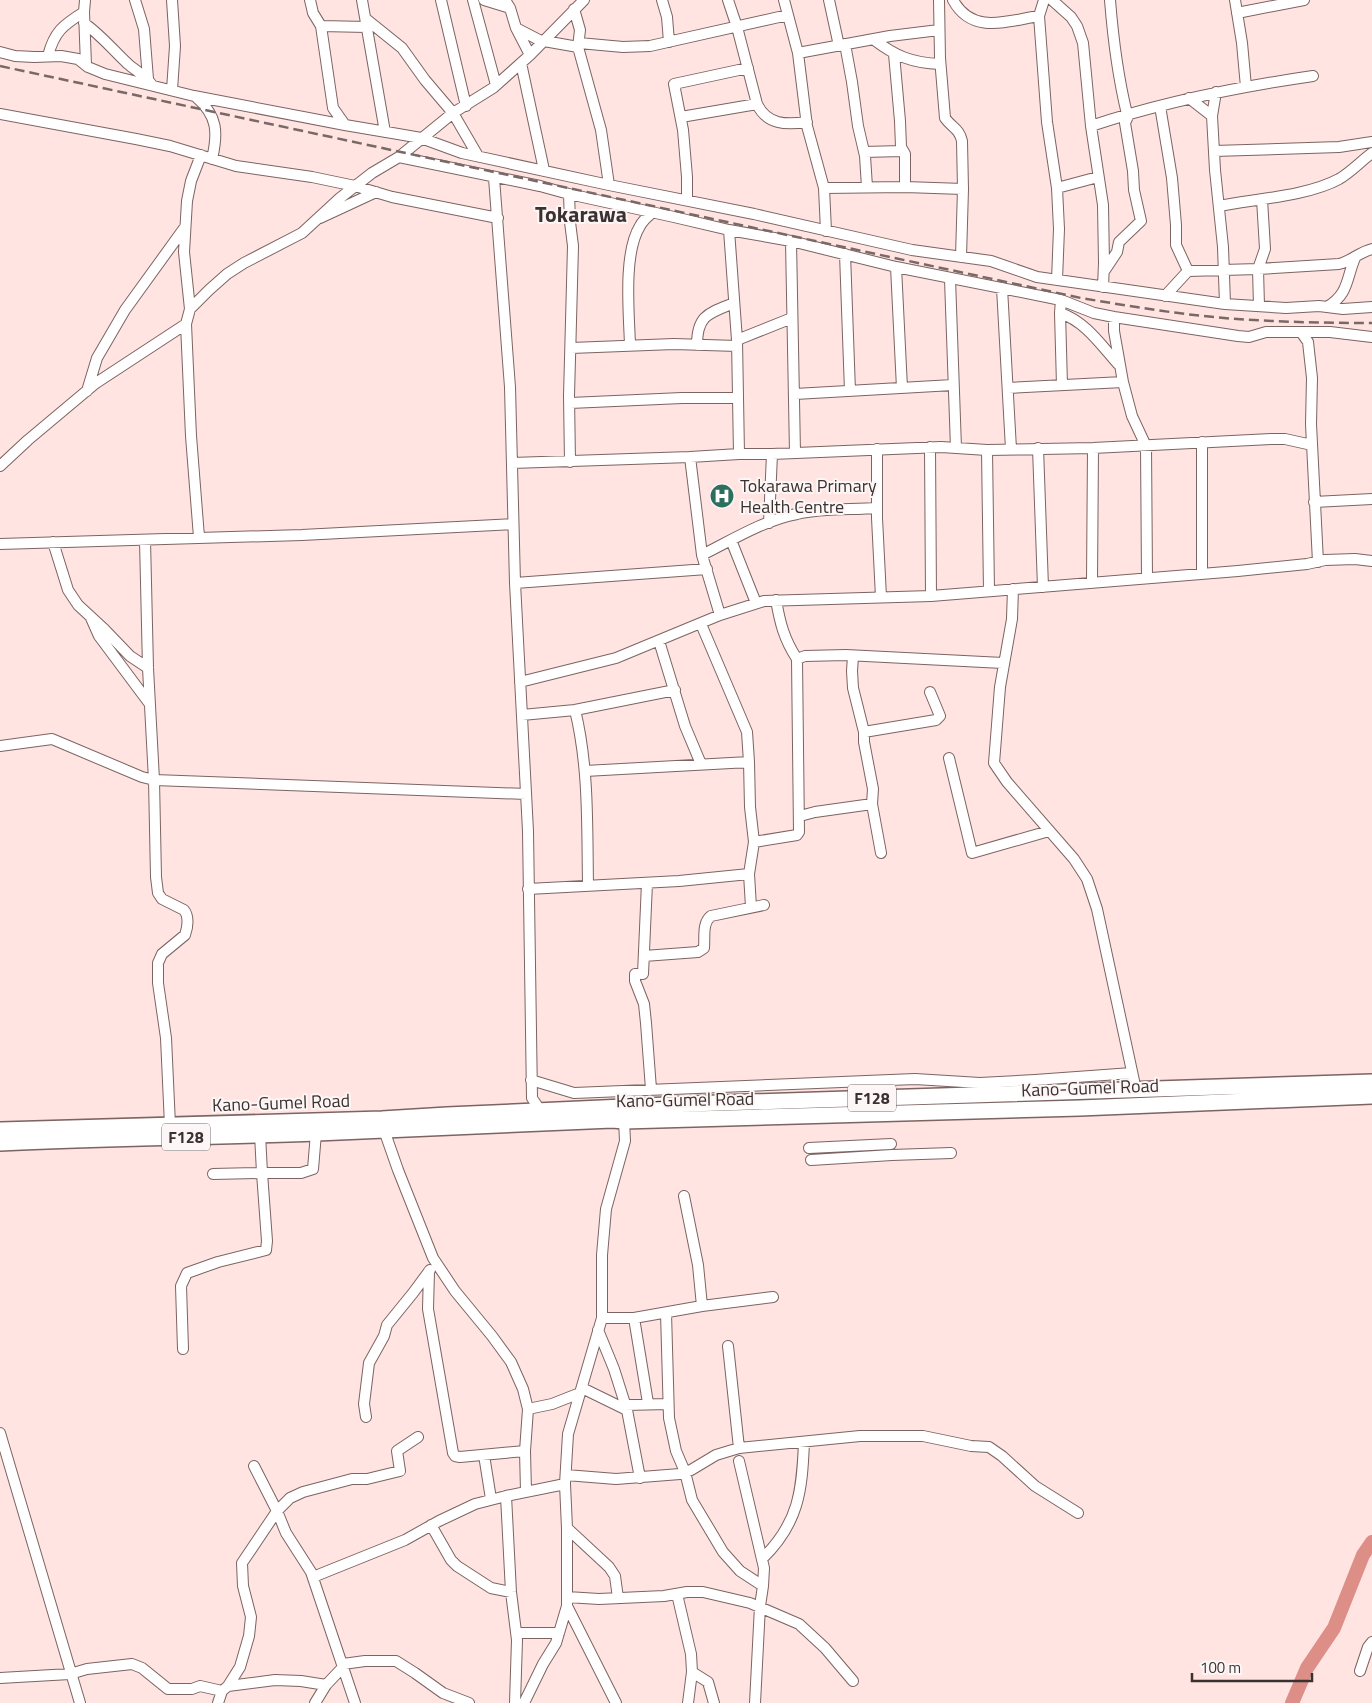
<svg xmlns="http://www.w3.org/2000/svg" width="1372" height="1703" font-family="'Titillium Web',sans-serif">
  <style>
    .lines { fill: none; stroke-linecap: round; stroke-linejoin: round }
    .river { stroke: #dc8e87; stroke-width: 14 }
    .street-casing { stroke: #7b6462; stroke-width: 12 }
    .primary-casing { stroke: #7b6462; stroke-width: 18 }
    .street { stroke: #fff; stroke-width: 10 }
    .primary { stroke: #fff; stroke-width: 15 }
    .rail { stroke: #786967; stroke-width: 2.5; stroke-dasharray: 10 5; stroke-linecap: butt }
    .labels { text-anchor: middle; stroke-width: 4; stroke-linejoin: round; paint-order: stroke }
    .shield { fill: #fcf7f6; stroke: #756c6b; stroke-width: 1 }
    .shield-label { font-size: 16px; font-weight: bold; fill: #3b3130 }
    .poi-label { font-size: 18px; fill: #3b3130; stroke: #fcf7f6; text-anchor: start }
    .street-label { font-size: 18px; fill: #3b3130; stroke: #fcf7f6 }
    .district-label { font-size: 22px; font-weight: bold; fill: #3b3130; stroke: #fcf7f6 }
  </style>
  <rect width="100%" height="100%" fill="#ffe4e1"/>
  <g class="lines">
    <path class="river" d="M 1292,1703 L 1307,1668 L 1334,1628 L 1363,1555 L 1372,1542"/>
    <defs>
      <path id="street" d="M 85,0 L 84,12 L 86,65
        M 135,0 L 144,29 L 148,79
        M 310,0 L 313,13 L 321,26 L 333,108 L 345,125
        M 362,0 L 385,132
        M 441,0 L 466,106
        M 473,0 L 496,85
        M 484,0 L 510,8
        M 505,0 L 510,8 L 516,28 L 530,55
        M 662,0 L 667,17 L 669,42
        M 728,0 L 737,27 L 757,104 C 767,125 786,125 807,122
        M 784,0 L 798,53 L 807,126 L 824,188 L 826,231
        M 829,0 L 839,46
        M 939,0 L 940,58 L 945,118 C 952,128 959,128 962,141 L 963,189 L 961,257
        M 953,0 C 972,35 1007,21 1039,16
        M 1044,0 L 1039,16 L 1047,122 L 1057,188 L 1059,229 L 1057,280
        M 1052,0 L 1071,17 L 1077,26 L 1083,43 L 1091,126 L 1103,205 L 1104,263 L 1103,287
        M 1110,0 C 1113,38 1118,77 1127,114
        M 1235,0 L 1242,43 L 1246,87
        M 574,9 L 580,30 L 578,47 L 601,130 L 609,185
        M 1237,13 L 1304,0
        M 366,19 L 402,48 L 425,80 L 453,113 L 478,156
        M 84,23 C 101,35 113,50 128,64 C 136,71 146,76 152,85
        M 321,26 L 367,27
        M 516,28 L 543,42
        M 873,39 C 895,56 912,63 940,64
        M 544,41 L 578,47
        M 579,43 L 623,47 L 650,46 L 788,15
        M 845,44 L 852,82 L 858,126 L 865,156 L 867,187
        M 0,52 L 15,56 L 34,57 L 61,56 L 78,59 L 88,67 L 105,74 L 194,96 L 345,125 L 398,134 L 421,138 L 462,153 L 609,185 L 754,214 L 912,250 L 991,261 L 1037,277 L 1225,304 L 1286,308 L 1319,306 L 1343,309 L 1372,307
        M 798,53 L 890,36 L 939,30
        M 894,54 L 900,121 L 901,147 L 905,154 L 905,187
        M 48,56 C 54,32 63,25 84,12
        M 521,63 L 544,170
        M 172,90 L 175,46 L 172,0
        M 1216,92 L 1212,116 L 1215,170 L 1223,247 L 1225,304
        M 196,97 C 218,116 218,133 212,159
        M 1189,98 L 1212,116
        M 1160,106 L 1172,178 L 1176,225 L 1176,245 L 1188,271
        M 0,114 L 136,139 L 170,146 L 236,166 L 312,177 L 355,186 L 392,197 L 498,218
        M 681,117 L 757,104
        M 1091,126 C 1163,102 1237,87 1313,76
        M 1214,151 L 1339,147 L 1372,142
        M 864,152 L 902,151
        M 399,157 L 540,186 L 569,194 L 674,217 L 729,230 L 791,241 L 896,267 L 1061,300 L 1094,313 L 1114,317 L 1238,336 L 1249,337 L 1266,332 L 1330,332 L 1372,337
        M 494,178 L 510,387 L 515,583 L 528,831 L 532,1098 L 540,1110
        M 824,188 L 905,187 L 963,189
        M 1057,188 L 1098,177
        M 569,194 L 570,222 L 573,246 L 569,396 L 570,462
        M 687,200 L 687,177 L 683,130 L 674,84 L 748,68
        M 1219,206 C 1255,199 1308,196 1339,179 C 1351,172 1361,161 1372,153
        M 320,218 L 376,192
        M 729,230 L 737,340 L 739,454
        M 791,241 L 795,453
        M 845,254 L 850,391
        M 896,267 L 902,388
        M 1105,270 L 1117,252 L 1119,242 L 1141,221 L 1134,190 L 1133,171 L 1125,123 L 1129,114
        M 950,279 L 956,448
        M 1002,288 L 1011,449
        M 1165,296 L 1188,271 L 1258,269 L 1339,264 C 1352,261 1359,252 1372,249
        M 1061,300 L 1060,313 L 1062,385
        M 1259,306 L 1258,269 L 1265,249 L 1262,199
        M 1327,307 C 1349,294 1346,279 1355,258
        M 190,309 L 209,290 L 227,274 L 244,263 L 302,233 L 340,198 L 372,173 L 399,157 L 453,113 L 493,88 L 530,55 L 584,0
        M 1060,313 C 1085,321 1101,345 1118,364
        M 1114,317 L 1114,331 L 1123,382 L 1132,416 L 1146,446 L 1147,577
        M 1301,332 L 1308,342 L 1312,378 L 1311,424 L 1318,562
        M 737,340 L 792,318
        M 630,345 C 629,313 623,253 640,226 C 643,220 648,216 653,212
        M 697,345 C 697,315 709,313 734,303
        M 571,348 L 674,344 L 737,346
        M 1008,388 L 1123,382
        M 87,391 L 97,358 L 125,310 L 185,227
        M 795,394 L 953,385
        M 570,403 L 682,398 L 738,398
        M 1202,442 L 1202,573
        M 930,447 L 931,596
        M 1038,448 L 1043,587
        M 877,449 L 877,518 L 881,597
        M 987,450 L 989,591
        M 690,457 L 702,555 L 720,615
        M 512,463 L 690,457 L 739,454 L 772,454 L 941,447 L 987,450 L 1093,448 L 1271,439 L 1285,439 L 1312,445
        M 0,466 L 28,440 L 96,383 L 186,324
        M 1314,502 L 1372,499
        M 769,523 L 772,454
        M 199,537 L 191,436 L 186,324 L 190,309 L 184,252 L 187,201 L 191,181 L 201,155
        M 145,540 L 148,668 L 154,780 L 156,877 L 158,893 L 162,899 L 184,910 C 189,916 188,927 185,935 L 162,954 L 158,963 L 158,983 L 166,1038 L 170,1125
        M 731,540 L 756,603
        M 53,542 L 68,590 L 78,605 L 104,629 L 130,656 L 148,668
        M 0,544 L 302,535 L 513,524
        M 702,555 C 732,540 764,520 797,514 C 824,508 850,510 877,508
        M 1092,582 L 1093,448
        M 515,583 L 707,569
        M 1013,589 L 1012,619 L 1000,687 L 994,763 L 1007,782 L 1074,859 L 1087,879 L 1097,909 L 1136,1090
        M 91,618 L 99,636 L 149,703
        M 701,624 L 747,732 L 749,762 L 750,807 L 754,842 L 749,874 L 751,907
        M 659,641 L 685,726 L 701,764
        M 853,656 L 852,671 L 853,688 L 864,732 L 864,742 L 873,789 L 872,804 L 881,853
        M 797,659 L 805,656 L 846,655 L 1003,663
        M 520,682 L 616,658 L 720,615 L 764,601 L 931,596 L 1238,571 L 1307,564 L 1325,560 L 1355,559 L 1372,561
        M 575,710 C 589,767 587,827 588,885
        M 522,715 L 575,710 L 675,690
        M 864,732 L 936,720 L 940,716 L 930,692
        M 0,746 L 52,739 L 142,777 L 154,780 L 526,794
        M 949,758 L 972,853 L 1049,831
        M 585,771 L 749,762
        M 800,816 L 815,812 L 872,804
        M 754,842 L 797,835 L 799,832 L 797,659 C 784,639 780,623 776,600
        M 647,883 L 643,974 L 635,974 L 635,981 L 644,1004 L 646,1023 L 651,1089
        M 528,889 L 679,881 L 749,874
        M 644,956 L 698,952 L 704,948 C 705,937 702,923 711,916 L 764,905
        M 531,1080 L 574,1093 L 915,1079 L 980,1083 L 1035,1080 L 1132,1073
        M 384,1130 L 398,1170 L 433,1258 L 455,1291 L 492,1336 L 511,1362 L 523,1389 L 528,1409 L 525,1451 L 526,1491
        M 260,1134 L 262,1173 L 301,1173 L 313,1169 L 316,1133
        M 809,1148 L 891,1144
        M 811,1160 L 892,1155 L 951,1153
        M 684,1196 L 698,1265 L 702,1306
        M 429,1271 L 428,1309 L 453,1453 L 455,1456 L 460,1457 L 525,1451
        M 666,1313 L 669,1418 L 676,1451 L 685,1472 L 692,1500 L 723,1552 L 740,1571 L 763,1586
        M 602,1318 L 634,1318 L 702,1306 L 773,1297
        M 634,1318 L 648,1403
        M 598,1330 L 614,1369 L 627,1410 L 640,1478
        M 728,1346 L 739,1448
        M 183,1349 L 181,1286 L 187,1273 L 218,1262 L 266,1250 L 267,1241 L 262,1173 L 213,1174
        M 582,1388 L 627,1410
        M 625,1405 L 668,1404
        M 528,1409 L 552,1404 L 580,1393
        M 366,1417 L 364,1404 L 369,1363 L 384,1336 L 387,1325 L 413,1293 L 430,1270
        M 0,1433 L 80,1703
        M 484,1455 L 491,1499
        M 739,1461 L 764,1568 L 763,1586 L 760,1606 L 755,1703
        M 254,1466 L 277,1511 L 286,1533 L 311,1572 L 355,1703
        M 566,1475 L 616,1479 L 680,1474 L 691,1470 L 716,1455 L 739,1448 L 860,1436 L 923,1436 L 971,1446 L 989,1447 L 1002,1456 L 1035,1486 L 1078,1513
        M 506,1496 L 511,1592 L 517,1640 L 515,1703
        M 431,1525 L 451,1560 L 457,1566 L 491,1588 L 511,1592
        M 567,1528 L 609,1567 L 615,1576 L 618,1598
        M 762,1559 C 799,1523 802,1491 804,1442
        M 313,1577 L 405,1540 L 439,1521 L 475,1504 L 506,1496 L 565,1484
        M 677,1594 L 691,1654 L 692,1672 L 688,1703
        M 567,1597 L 599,1599 L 664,1596 L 687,1592 L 703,1592 L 750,1603 L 799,1624 L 825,1648 L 853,1681
        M 567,1606 L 616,1703
        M 516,1633 L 559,1633
        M 343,1664 L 365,1661 L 396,1661 L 415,1673 L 443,1693 L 469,1703
        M 1360,1671 L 1368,1647 L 1372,1642
        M 692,1672 L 708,1682 L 714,1703
        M 0,1678 L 70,1674 L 87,1669 L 132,1664 L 142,1668 L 168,1689 L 192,1689 L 200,1686 L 222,1691
        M 228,1686 L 275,1680 L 301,1681 L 326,1685
        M 218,1703 L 222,1691 L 228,1686 L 240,1667 L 249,1636 L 251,1617 L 243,1586 L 242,1563 L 277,1511 L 290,1498 L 303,1492 L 352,1479 L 367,1479 L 400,1471 L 397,1451 L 418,1437
        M 315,1703 L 326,1685 L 343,1667
        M 524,1703 L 543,1664 L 556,1643 L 567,1606 L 567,1528 L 565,1484 L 568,1434 L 602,1318 L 602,1255 L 606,1209 L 625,1141 L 624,1121"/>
      <path id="primary" d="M 0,1130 L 382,1119 L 447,1115 L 689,1104 L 1372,1082
        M 0,1143 C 106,1138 211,1137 317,1133 C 415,1129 513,1124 612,1120 L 624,1121 L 1080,1108 L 1372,1096"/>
    </defs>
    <use href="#street" class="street-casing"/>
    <use href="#primary" class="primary-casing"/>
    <use href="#street" class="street"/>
    <use href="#primary" class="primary"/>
    <path class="rail" d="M 0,66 L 1081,298 C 1129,306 1176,314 1224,318 C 1273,322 1323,323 1372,323"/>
  </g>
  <defs>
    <symbol id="hospital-disc" viewBox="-11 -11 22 22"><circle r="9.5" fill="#2d6f5f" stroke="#fcf7f6"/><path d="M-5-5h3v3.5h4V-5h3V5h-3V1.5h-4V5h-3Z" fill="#fff"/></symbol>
  </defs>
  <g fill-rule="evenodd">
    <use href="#hospital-disc" x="708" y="482" width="28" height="28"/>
  </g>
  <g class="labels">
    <g class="shield">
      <rect x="848" y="1084.5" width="48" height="27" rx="4"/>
      <rect x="162" y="1123.5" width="48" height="27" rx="4"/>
    </g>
    <g class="shield-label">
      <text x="872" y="1104">F128</text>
      <text x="186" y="1143">F128</text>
    </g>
    <g class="poi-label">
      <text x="740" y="492">Tokarawa Primary<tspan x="740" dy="21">Health Centre</tspan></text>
    </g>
    <g class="street-label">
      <text transform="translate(1090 1088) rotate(-2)" y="6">Kano-Gumel Road</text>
      <text transform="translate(685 1100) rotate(-1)" y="6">Kano-Gumel Road</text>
      <text transform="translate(281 1103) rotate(-2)" y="6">Kano-Gumel Road</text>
    </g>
    <g class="district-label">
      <text x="581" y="222">Tokarawa</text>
    </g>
  </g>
  <path d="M1192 1673v8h120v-8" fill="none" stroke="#3b3130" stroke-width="2.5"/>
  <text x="1200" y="1673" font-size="15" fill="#3b3130" stroke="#fcf7f6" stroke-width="4" paint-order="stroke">100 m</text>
</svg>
